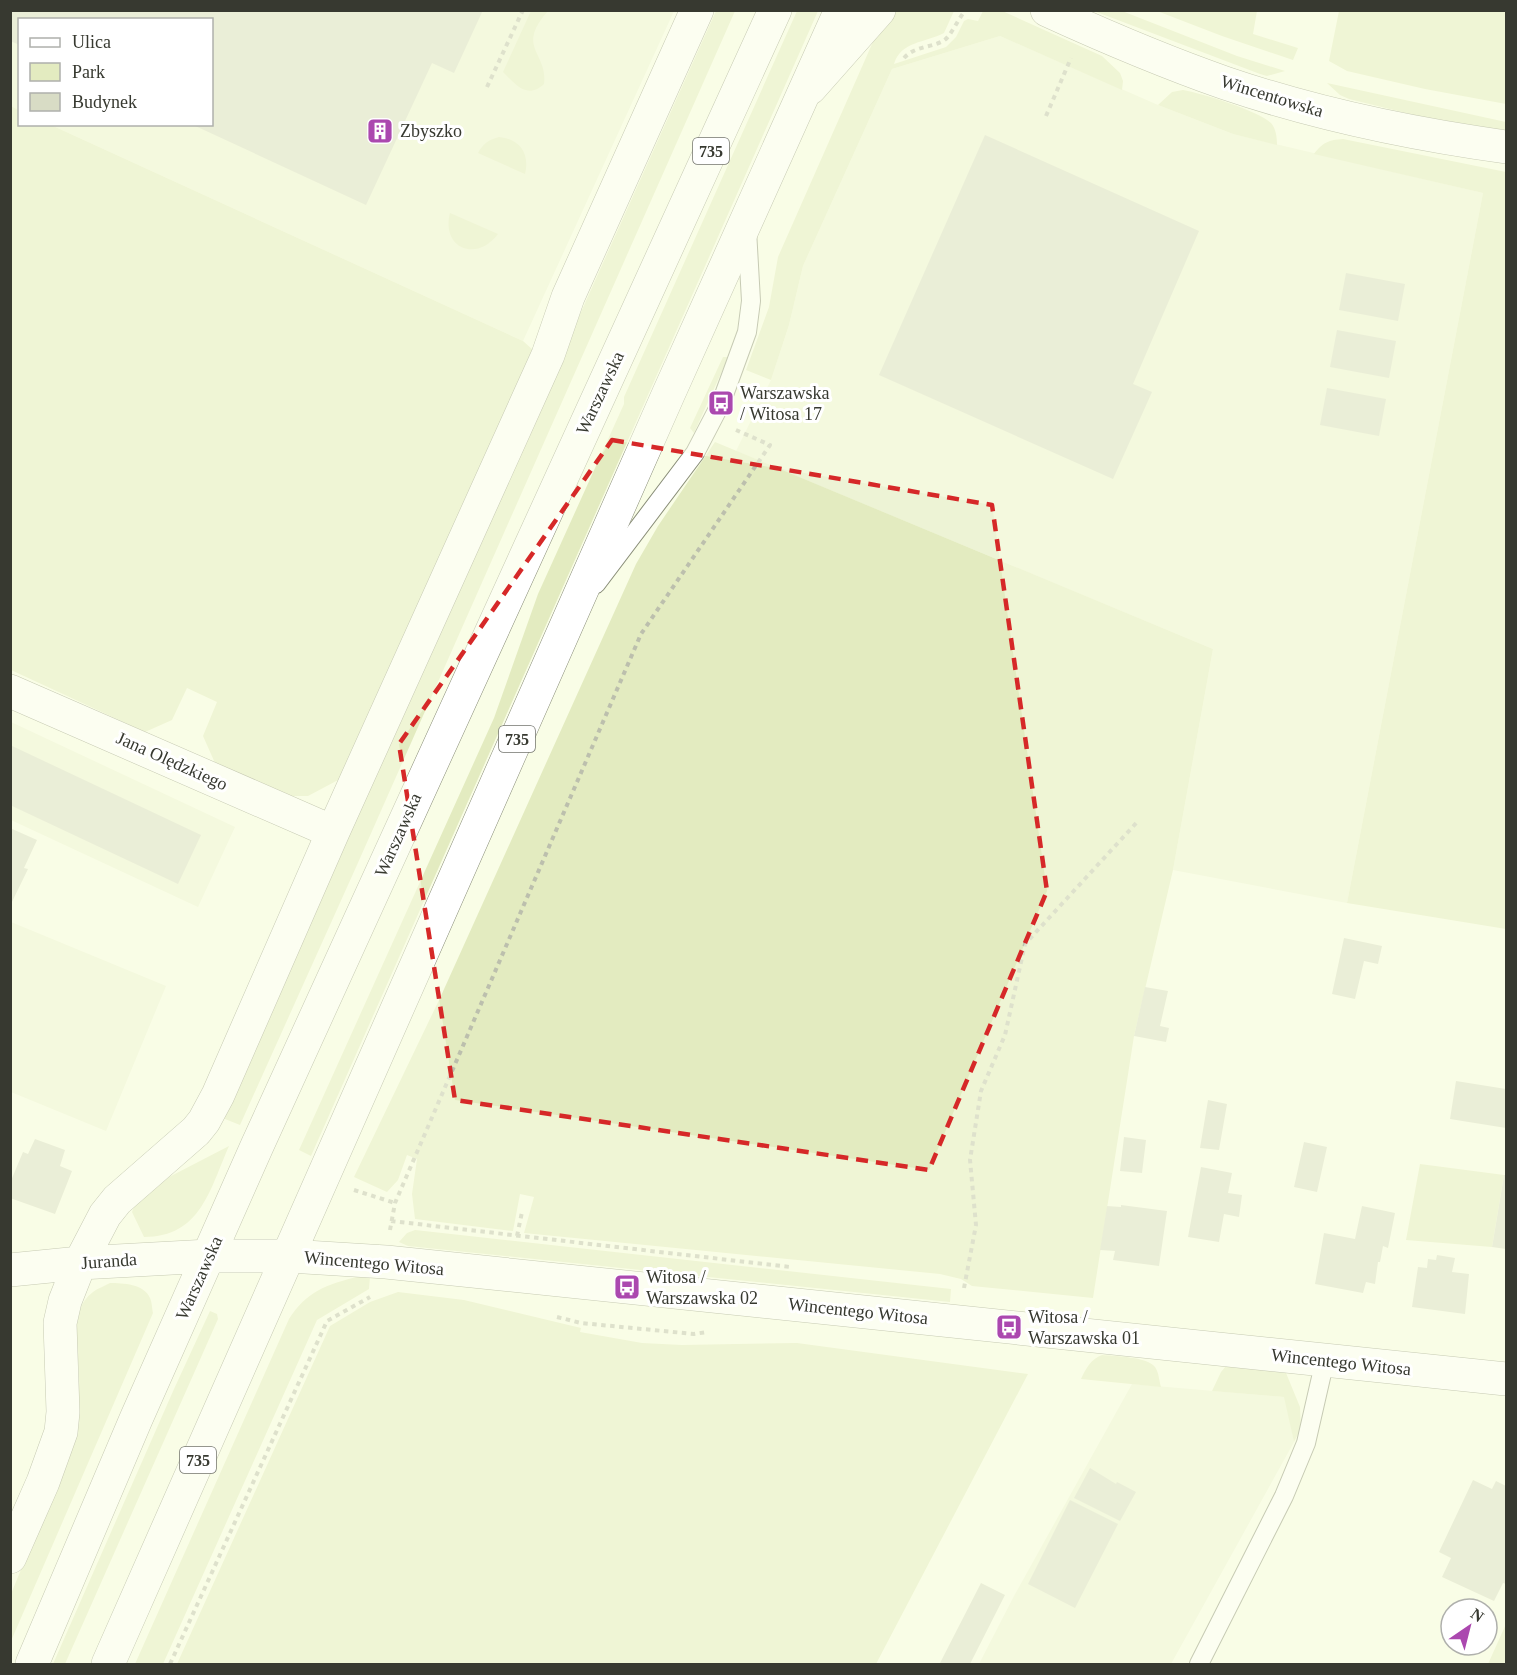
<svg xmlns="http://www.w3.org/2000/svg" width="1517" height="1675" font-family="Georgia,serif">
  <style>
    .built { fill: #edf3d5 }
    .green { fill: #e3ebc0 }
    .building { fill: #d8dcc5 }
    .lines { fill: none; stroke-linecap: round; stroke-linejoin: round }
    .lane-casing { stroke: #898d78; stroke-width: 20 }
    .street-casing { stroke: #898d78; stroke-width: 34 }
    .secondary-casing { stroke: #898d78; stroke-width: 34 }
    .primary-casing { stroke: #898d78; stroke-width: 34 }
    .path { stroke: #bcbfad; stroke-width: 4; stroke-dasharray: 4.5 4.5; stroke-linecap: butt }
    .lane { stroke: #fff; stroke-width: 18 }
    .street { stroke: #fff; stroke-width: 33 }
    .secondary { stroke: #fff; stroke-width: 33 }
    .primary { stroke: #fff; stroke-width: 33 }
    .marked { fill: none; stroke: #d62828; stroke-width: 4.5; stroke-dasharray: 12 8; stroke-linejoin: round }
    .labels { text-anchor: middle; stroke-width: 6; stroke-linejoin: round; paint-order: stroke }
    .shield { fill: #fff; stroke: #73746e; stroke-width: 1.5 }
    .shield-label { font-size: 16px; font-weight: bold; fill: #373930 }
    .street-label { font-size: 18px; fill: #373930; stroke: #fff }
    .poi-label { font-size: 18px; fill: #373930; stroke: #fff; text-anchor: start }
  </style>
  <rect width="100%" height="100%" fill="#f9fde6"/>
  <path class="built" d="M 11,11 L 674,11 L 523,341 L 51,125 L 212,124 L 212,20 L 20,20 L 19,110 L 11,106 Z
    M 1000,36 L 1158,105 L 1233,134 L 1483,193 L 1347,903 L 1173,870 L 1213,649 L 736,451 L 771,380 L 789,325 L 803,266 L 892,69 Z
    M 11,722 L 235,827 L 198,907 L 11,820 Z
    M 11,922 L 166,986 L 106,1131 L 11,1092 Z
    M 1132,1384 L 1285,1397 L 1294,1442 L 1171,1664 L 979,1664 L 1014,1596 Z"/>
  <path class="green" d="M 1000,10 L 1102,56 L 1120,73 L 1123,81 L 1122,90 L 1000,36 L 892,69 L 803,266 L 789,325 L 771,380 L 746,370 L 769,307 L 778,257 L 876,35 L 888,16 L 896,11 L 954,11 L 944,33 C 925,43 901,41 894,64 L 946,47 L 956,37 L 964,21 L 968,19 L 978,21 L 983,11 Z
    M 531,11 L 548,11 C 515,48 548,52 544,84 C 527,100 515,84 503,72 Z
    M 716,11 L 735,11 L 357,865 L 240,1125 L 220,1117 Z
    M 797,11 L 818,11 L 311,1156 L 299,1150 L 494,718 L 538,594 L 624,404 L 624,397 Z
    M 1094,11 L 1122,11 L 1237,56 L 1285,71 L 1267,76 L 1260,74 Z
    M 1157,11 L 1257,11 L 1253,34 L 1298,48 L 1293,60 L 1222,36 Z
    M 1339,11 L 1506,11 L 1506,104 L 1425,89 L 1347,71 L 1329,61 Z
    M 1327,83 L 1506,122 L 1506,131 L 1418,116 L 1349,99 L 1340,95 Z
    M 1183,90 C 1201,93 1259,111 1271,123 C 1276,129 1277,137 1277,145 L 1233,134 L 1158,105 L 1172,92 Z
    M 11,106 L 19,110 L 20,124 L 51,125 L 523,341 L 533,350 L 340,779 L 308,796 L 288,796 L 215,763 L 203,736 L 217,702 L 187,688 L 172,720 L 145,732 L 11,670 Z
    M 499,137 C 520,139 530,154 525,174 L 478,153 C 483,144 488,140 499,137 Z
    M 1343,139 L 1506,172 L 1506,929 L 1347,903 L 1483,193 L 1314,154 C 1323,142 1329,140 1343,139 Z
    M 450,213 L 498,234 C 476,263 441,248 450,213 Z
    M 723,357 L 727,357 L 727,360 L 694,433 L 690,428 Z
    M 715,442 L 1213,649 L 1173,870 L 1134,1036 L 1093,1298 L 972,1286 L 961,1279 L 940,1274 L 524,1233 L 534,1197 L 520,1194 L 513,1231 L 415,1219 L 412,1194 L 417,1159 L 407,1155 L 398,1180 L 387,1192 L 354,1177 L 440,998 L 636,564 L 658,526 Z
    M 229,1146 C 210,1189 201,1237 144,1237 L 132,1212 L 137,1199 L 144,1190 Z
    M 1420,1164 L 1504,1175 L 1492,1247 L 1406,1240 Z
    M 415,1230 L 951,1289 L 950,1302 L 408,1246 L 399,1242 L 407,1233 Z
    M 357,1277 L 370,1277 L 369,1289 L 317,1320 L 163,1664 L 135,1664 L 289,1319 C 306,1292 327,1284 357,1277 Z
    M 110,1283 C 123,1283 144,1284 150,1298 C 152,1302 152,1309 153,1313 L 11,1641 L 11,1594 L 70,1450 C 75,1427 78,1404 79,1380 C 80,1352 66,1312 93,1292 C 98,1288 105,1286 110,1283 Z
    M 398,1292 L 464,1300 L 581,1328 L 580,1332 L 642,1343 L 682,1345 L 797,1343 L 1028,1374 L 876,1664 L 177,1664 L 330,1326 L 370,1302 Z
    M 210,1311 L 217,1314 L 218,1319 L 65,1664 L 53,1664 L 174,1389 Z
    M 1102,1355 C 1115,1356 1148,1357 1155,1367 C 1159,1373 1159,1380 1161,1387 L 1081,1379 C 1086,1368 1091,1359 1102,1355 Z
    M 1226,1366 L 1286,1373 L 1300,1407 L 1301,1428 L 1294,1442 L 1284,1397 L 1212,1391 L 1221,1372 Z
    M 1506,1624 L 1506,1664 L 1488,1664 Z"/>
  <path class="building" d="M 10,10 L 483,10 L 454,73 L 432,63 L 366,205 L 191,124 L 212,124 L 212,20 L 20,20 L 20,45 L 10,41 Z
    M 985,135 L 1199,231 L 1133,384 L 1152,392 L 1113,479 L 879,375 Z
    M 1346,273 L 1405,284 L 1398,321 L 1339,310 Z
    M 1337,330 L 1396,341 L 1389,378 L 1330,367 Z
    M 1327,388 L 1386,399 L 1379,436 L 1320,425 Z
    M 10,745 L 201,835 L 178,884 L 10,805 Z
    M 10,828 L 37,840 L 24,868 L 28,869 L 10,906 Z
    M 1344,938 L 1382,946 L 1378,964 L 1364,961 L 1355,999 L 1332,994 Z
    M 1145,987 L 1168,991 L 1160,1026 L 1169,1028 L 1166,1042 L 1134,1036 Z
    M 1456,1081 L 1506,1089 L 1506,1128 L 1450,1119 Z
    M 1208,1100 L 1227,1104 L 1219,1150 L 1200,1148 Z
    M 1124,1137 L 1146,1140 L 1142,1173 L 1120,1171 Z
    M 35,1139 L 65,1150 L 60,1166 L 72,1171 L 55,1214 L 10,1198 L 10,1183 L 23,1152 L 28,1154 Z
    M 1304,1142 L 1327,1147 L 1317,1192 L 1294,1187 Z
    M 1201,1167 L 1232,1173 L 1228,1193 L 1242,1195 L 1239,1217 L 1224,1214 L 1219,1242 L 1188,1237 Z
    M 1504,1175 L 1506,1175 L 1506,1249 L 1492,1247 Z
    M 1121,1205 L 1167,1211 L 1159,1266 L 1113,1260 L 1115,1251 L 1100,1250 L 1107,1206 L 1121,1207 Z
    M 1362,1206 L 1395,1213 L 1388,1248 L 1383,1246 L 1380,1262 L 1378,1262 L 1375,1284 L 1366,1282 L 1363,1293 L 1315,1284 L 1324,1233 L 1355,1239 Z
    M 1437,1255 L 1455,1258 L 1452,1272 L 1469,1274 L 1465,1314 L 1412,1307 L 1418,1267 L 1427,1268 L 1428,1259 L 1436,1260 Z
    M 1090,1468 L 1116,1484 L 1117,1482 L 1136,1492 L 1120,1521 L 1074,1498 Z
    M 1473,1480 L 1492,1489 L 1496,1481 L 1506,1486 L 1506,1584 L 1503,1583 L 1494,1601 L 1442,1577 L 1451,1558 L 1439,1552 Z
    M 1070,1500 L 1118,1524 L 1075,1608 L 1028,1584 Z
    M 981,1583 L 1005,1595 L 970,1664 L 942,1664 L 940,1663 Z"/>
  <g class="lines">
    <defs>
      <path id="lane" d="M 596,584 L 695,453 L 721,403 L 747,332 L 751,301 L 747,230
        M 1199,1664 L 1284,1496 L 1306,1443 L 1325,1360"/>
      <path id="street" d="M 1047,10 C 1106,37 1165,62 1225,83 C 1316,114 1412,134 1506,147
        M 810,88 L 879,10
        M 10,691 L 333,832
        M 10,1270 L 80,1263 L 209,1256
        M 10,1557 L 43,1482 L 61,1432 L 63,1412 L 60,1323 L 65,1301 L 80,1263 L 105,1215 L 117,1200 L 196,1131 L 204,1121 L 218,1095 L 333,832 L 548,355 L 568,297 L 697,10"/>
      <path id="secondary" d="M 209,1256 L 289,1256 L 386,1262 L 1506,1379"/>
      <path id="primary" d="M 32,1664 L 136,1419 L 257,1146 L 775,10
        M 108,1664 L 668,395 L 841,10"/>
    </defs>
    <use href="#lane" class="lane-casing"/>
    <use href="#street" class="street-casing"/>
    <use href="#secondary" class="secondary-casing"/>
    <use href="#primary" class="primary-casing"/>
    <path class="path" d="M 904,58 C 915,46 930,48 943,41 C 951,37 958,18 966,10
      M 487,87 L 523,10
      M 1046,116 L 1071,58
      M 354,1190 L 395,1203
      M 391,1221 L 790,1267
      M 390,1230 L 395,1203 L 641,634 L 770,445 L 736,430
      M 517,1236 L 522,1212
      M 964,1288 L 976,1225 L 970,1160 L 981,1091 L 1005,1035 L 1025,944 L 1139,820
      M 557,1317 L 581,1323 L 694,1334 L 707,1332
      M 170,1664 L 327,1321 L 370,1297"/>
    <use href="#lane" class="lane"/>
    <use href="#street" class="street"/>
    <use href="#secondary" class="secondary"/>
    <use href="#primary" class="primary"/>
  </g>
  <path d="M0 0H1517V1675H0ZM 612,440 L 992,505 L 1047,891 L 929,1170 L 455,1100 L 399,744 Z" fill="#f9fde6" fill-opacity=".55" fill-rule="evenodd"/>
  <path class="marked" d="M 612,440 L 992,505 L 1047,891 L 929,1170 L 455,1100 L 399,744 Z"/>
  <defs>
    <symbol id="building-square" viewBox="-11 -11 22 22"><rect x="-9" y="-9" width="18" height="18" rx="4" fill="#ab48af" stroke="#fff"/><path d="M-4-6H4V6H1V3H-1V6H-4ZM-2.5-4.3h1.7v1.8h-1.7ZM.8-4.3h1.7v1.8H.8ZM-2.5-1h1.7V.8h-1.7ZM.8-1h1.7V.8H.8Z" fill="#fff"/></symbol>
    <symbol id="bus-square" viewBox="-11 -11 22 22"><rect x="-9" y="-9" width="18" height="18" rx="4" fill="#ab48af" stroke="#fff"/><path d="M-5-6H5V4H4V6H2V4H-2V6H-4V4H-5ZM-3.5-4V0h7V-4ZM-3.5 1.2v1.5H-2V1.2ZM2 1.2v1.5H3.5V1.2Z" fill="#fff"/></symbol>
  </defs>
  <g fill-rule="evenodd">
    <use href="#building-square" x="365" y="116" width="30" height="30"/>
    <use href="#bus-square" x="706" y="388" width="30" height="30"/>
    <use href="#bus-square" x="612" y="1272" width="30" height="30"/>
    <use href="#bus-square" x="994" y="1312" width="30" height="30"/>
  </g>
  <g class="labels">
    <g class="shield">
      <rect x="693" y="138" width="36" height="26" rx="4.5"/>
      <rect x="499" y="726" width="36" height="26" rx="4.5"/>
      <rect x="180" y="1447" width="36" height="26" rx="4.5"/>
    </g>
    <g class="shield-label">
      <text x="711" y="157">735</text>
      <text x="517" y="745">735</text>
      <text x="198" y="1466">735</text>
    </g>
    <g class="street-label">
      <text transform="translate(1272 96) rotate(17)" y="6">Wincentowska</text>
      <text transform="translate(600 393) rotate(-65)" y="6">Warszawska</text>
      <text transform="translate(172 761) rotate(24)" y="6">Jana Olędzkiego</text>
      <text transform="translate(398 835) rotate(-66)" y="6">Warszawska</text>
      <text transform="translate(109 1261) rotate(-4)" y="6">Juranda</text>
      <text transform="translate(374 1263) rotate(5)" y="6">Wincentego Witosa</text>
      <text transform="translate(199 1278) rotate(-66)" y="6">Warszawska</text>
      <text transform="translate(858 1311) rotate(6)" y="6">Wincentego Witosa</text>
      <text transform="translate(1341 1362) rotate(6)" y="6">Wincentego Witosa</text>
    </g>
    <g class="poi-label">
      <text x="400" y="137">Zbyszko</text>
      <text x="740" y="399">Warszawska<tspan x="740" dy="21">/ Witosa 17</tspan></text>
      <text x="646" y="1283">Witosa /<tspan x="646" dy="21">Warszawska 02</tspan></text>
      <text x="1028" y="1323">Witosa /<tspan x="1028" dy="21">Warszawska 01</tspan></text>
    </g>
  </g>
  <rect width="1517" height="1675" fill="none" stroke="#373930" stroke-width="24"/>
  <rect x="18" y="18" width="195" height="108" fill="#ffffff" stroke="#afb0ac" stroke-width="1.5"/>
  <rect x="30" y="38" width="30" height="9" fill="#ffffff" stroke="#afb0ac" stroke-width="1.5"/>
  <text x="72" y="48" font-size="18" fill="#373930">Ulica</text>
  <rect x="30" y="63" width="30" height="18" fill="#e3ebc0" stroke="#afb0ac" stroke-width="1.5"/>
  <text x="72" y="78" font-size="18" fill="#373930">Park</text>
  <rect x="30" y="93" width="30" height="18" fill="#d8dcc5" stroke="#afb0ac" stroke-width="1.5"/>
  <text x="72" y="108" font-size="18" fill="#373930">Budynek</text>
  <g transform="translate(1469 1627) rotate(35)"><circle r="28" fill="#ffffff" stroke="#afb0ac" stroke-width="1.5"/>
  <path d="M0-4.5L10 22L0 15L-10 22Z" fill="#ab48af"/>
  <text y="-9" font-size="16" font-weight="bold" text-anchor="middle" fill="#373930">N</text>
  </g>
</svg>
